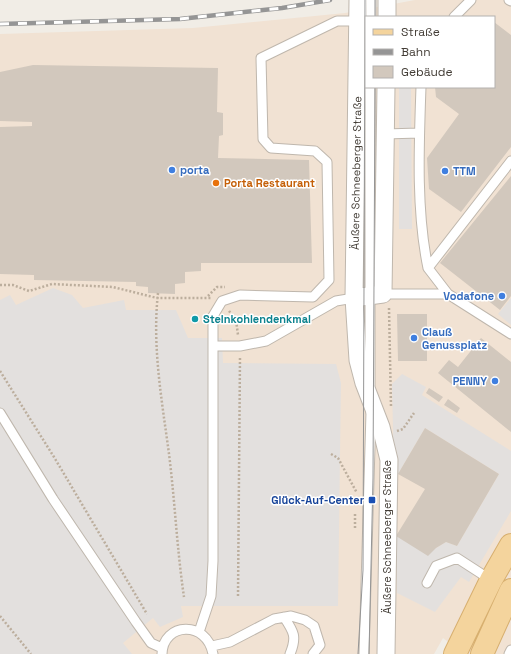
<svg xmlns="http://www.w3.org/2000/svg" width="511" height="654" font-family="'Space Grotesk',sans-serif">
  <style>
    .commercial { fill: #f1e2d3; fill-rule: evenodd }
    .parking { fill: #e3e0de }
    .building { fill: #d2c8bd }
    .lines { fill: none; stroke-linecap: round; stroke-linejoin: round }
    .service-casing { stroke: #bfb7ad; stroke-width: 11 }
    .minor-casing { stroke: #bfb7ad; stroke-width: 19 }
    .primary-casing { stroke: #d7af6f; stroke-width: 24 }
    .path { stroke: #bcae9d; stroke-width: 2.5; stroke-dasharray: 2 2; stroke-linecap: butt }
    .service { stroke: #fff; stroke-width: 9 }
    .minor { stroke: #fff; stroke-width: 17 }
    .primary { stroke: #f4d49d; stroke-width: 22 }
    .tram { stroke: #959595; stroke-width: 1 }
    .rail-casing { stroke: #959595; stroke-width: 4.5 }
    .rail { stroke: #fff; stroke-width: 3; stroke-dasharray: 9; stroke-linecap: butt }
    .shop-dot { fill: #3f7fe0; stroke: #fff; stroke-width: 1.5 }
    .food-dot { fill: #e8710a; stroke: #fff; stroke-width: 1.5 }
    .culture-dot { fill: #0f9aa8; stroke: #fff; stroke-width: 1.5 }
    .transit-dot { fill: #1a4fb4; stroke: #fff; stroke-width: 1.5 }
    .labels { text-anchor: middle; stroke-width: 3; stroke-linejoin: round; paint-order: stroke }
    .shop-label { font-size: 11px; font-weight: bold; fill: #366cbe; stroke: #fff; text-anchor: start }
    .street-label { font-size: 11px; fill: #433d36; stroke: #fff }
    .food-label { font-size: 11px; font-weight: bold; fill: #c56008; stroke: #fff; text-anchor: start }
    .culture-label { font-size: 11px; font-weight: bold; fill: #0d838f; stroke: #fff; text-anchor: start }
    .transit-label { font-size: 11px; font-weight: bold; fill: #164399; stroke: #fff; text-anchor: end }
  </style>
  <rect width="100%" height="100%" fill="#f1ede6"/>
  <path class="commercial" d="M 415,0 L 511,0 L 511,654 L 464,654 L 443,638 L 434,654 L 0,654 L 0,34 L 193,28 L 345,13 ZM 366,17 L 494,17 L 494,87 L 366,87 Z"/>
  <path class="parking" d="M 399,87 L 411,87 L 412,229 L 399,229 Z
    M 53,288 L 72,295 L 83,308 L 124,300 L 126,310 L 176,310 L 188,338 L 222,338 L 223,363 L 336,364 L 341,383 L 338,606 L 181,606 L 183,617 L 160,627 L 153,618 L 123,643 L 132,654 L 0,654 L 0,300 L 10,295 L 16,305 Z
    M 511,298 L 511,325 L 498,314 Z
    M 402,374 L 426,387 L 422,395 L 511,451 L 511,511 L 469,582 L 461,577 L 435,612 L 397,593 L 396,536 L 436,548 L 446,542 L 457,546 L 499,474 L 425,428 L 398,474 L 394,475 L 392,384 Z"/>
  <path class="building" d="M 494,22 L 511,35 L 511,147 L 461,212 L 429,189 L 427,158 L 459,114 L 436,97 L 435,87 L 494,87 Z
    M 33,65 L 218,68 L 217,112 L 223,113 L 223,135 L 219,136 L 218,158 L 309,160 L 312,263 L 201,263 L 201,271 L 185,272 L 185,283 L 175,284 L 175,294 L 148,293 L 148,287 L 136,286 L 136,282 L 34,280 L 34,275 L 0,274 L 0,127 L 32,126 L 32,122 L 0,121 L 0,72 Z
    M 511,176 L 511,296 L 500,310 L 440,263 Z
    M 397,314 L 427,314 L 427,361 L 398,361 Z
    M 481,338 L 511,362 L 511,432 L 438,373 L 449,360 L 458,367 Z
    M 429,388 L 443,397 L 439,402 L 426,393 Z
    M 448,399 L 460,408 L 457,413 L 444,405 Z
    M 425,428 L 499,474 L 457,546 L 446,542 L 436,548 L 428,556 L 396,536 L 425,489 L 398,474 Z"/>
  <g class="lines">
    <defs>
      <path id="service" d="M 509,0 L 511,1
        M 371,17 L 371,0
        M 454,17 L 471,0
        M 370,87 L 370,385
        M 421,87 C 419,145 416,211 428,268
        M 385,134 L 419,133
        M 511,161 L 428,268 L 448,294 L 511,334
        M 383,294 L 448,294
        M 214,346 L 240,346 L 266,341 L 336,301 L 354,298
        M 0,413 L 53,499 L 136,622 L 151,643 L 162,648
        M 427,583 L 436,566 L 457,558 L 491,580
        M 284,617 C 294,632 297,637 290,654
        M 199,632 L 211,596 L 213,561 L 213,316 L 222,301 L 240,295 L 313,297 L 329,280 L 327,162 L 315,151 L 271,148 L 263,139 L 261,58 L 337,21 L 358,21
        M 212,646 L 230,642 L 274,619 L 291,616 L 305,620 L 314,626 L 320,645 L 313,654
        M 162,654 C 163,622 207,620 213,654
        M 364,654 L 371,412
        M 509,654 L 511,650"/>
      <path id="minor" d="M 358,0 L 354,298 L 358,360 L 364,383 L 381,427 L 389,460 L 386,654
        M 387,0 L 387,17
        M 354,298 L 383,294 L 386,87"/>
      <path id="primary" d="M 455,654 L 491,580 L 511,545
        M 482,654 L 511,590"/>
    </defs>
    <use href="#service" class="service-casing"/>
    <use href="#minor" class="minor-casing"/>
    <use href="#primary" class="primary-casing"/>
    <path class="path" d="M 0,285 L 13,285 L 29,291 L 52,284 L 113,287 L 157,298 L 211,298
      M 158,293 C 152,347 162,401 169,454 C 175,502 177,550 184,597
      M 208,296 L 217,287 L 225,287
      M 389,308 L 391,407
      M 229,311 L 236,320 L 238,335
      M 0,371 L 54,457 L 147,614
      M 397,431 L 403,429 L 414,413
      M 331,454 L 338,458 L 357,493
      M 355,528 L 355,513
      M 238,596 L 240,356
      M 0,616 L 31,654"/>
    <use href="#service" class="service"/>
    <use href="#minor" class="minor"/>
    <use href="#primary" class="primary"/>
    <path class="tram" d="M 375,17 L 375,0
      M 358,654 L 363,570 L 365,0
      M 369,654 L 373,478 L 375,87"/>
    <defs>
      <path id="rail" d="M 0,24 L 180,19 L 282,8 L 330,0"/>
    </defs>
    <use href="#rail" class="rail-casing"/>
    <use href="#rail" class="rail"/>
  </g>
  <g class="shop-dot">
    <circle cx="172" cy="170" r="4"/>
    <circle cx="445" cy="171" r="4"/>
    <circle cx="502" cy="296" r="4"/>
    <circle cx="414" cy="338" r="4"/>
    <circle cx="495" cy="381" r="4"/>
  </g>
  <circle class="food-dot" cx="216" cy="183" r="4"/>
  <circle class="culture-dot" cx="195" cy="319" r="4"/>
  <rect class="transit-dot" x="368" y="496" width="8" height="8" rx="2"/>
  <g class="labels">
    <g class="shop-label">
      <text x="180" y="174">porta</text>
      <text x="453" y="175">TTM</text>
      <text x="494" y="300" text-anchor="end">Vodafone</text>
      <text x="422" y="336">Clauß<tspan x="422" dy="13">Genussplatz</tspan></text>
      <text x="487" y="385" text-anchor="end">PENNY</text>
    </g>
    <g class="street-label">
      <text transform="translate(356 173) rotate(-89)" y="4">Äußere Schneeberger Straße</text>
      <text transform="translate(387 537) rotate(-90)" y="4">Äußere Schneeberger Straße</text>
    </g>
    <g class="food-label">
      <text x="224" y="187">Porta Restaurant</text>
    </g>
    <g class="culture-label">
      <text x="203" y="323">Steinkohlendenkmal</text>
    </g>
    <g class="transit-label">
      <text x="364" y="504">Glück-Auf-Center</text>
    </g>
  </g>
  <rect x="365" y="16" width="130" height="72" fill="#ffffff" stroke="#b4b1af"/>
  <rect x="373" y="29" width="20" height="6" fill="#f4d49d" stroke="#b4b1af"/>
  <text x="401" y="36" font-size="12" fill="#433d36">Straße</text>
  <rect x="373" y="49" width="20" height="6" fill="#959595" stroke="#b4b1af"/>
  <text x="401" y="56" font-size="12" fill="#433d36">Bahn</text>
  <rect x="373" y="66" width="20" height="12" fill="#d2c8bd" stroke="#b4b1af"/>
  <text x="401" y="76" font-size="12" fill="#433d36">Gebäude</text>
</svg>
